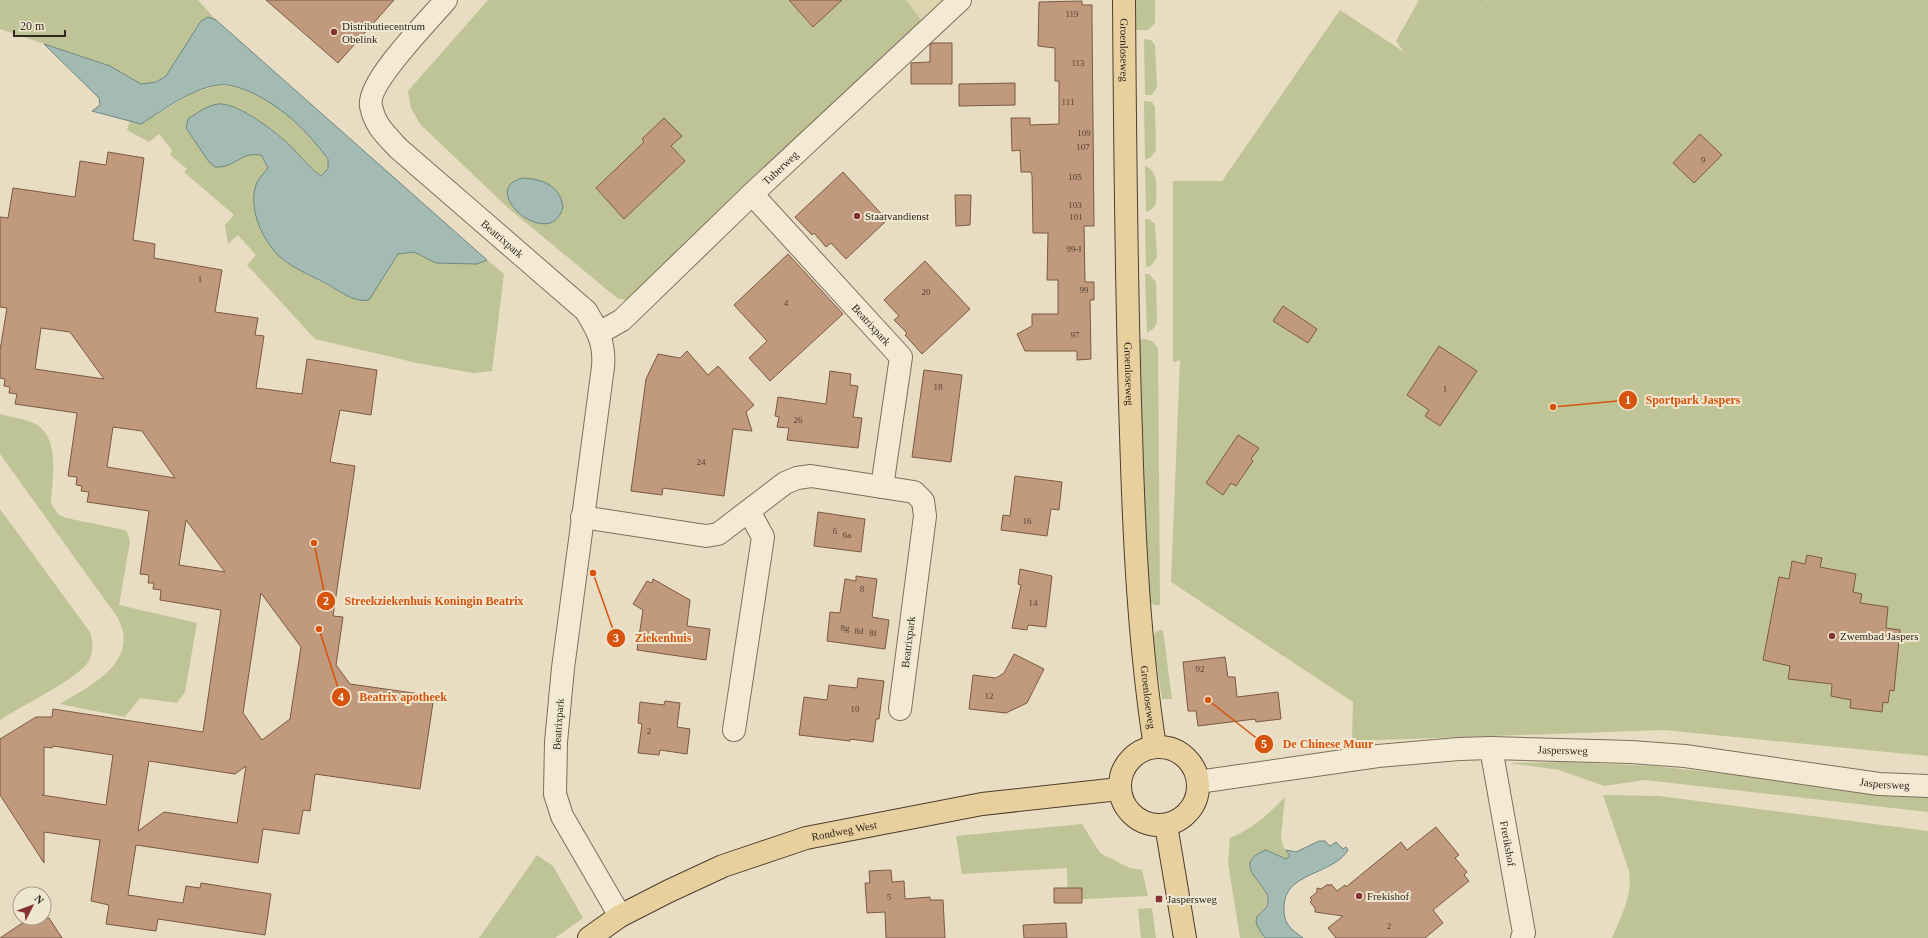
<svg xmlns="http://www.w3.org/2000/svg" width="1928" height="938" font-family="Georgia,serif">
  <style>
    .farmland { fill: #dcd5b0 }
    .green { fill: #bfc497 }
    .water { fill: #a4bbb4; stroke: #6c8781 }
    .building { fill: #c1997c; stroke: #7b5a44; fill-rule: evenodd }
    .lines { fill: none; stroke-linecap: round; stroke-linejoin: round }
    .minor-casing { stroke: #7f6e5b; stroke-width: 24 }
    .major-casing { stroke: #4d3d2f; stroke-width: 24 }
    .minor { stroke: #f4ead4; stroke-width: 22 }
    .major { stroke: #e7d09d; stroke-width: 22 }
    .poi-dot { fill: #873333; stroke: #f0e7d0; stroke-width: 1.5 }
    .labels { text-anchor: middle; stroke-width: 4; stroke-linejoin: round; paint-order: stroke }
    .number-label { font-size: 9px; fill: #554436 }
    .poi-label { font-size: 11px; fill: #31271e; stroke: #f0e7d0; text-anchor: start }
    .street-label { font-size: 11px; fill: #31271e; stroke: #f0e7d0 }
    .leader { fill: none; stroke: #d6540e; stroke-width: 1.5 }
    .callout-dot { fill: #d6540e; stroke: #f0e7d0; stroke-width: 1.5 }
    .mark-label { font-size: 12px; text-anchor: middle; font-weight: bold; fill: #fff }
    .callout-label { font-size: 12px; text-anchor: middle; font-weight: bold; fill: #d6540e; stroke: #f0e7d0; stroke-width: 4; stroke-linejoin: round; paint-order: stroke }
  </style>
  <rect width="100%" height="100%" fill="#e8dcc2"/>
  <path class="farmland" d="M 906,0 L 952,0 L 925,25 Z"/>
  <path class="green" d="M 0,0 L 198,0 L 216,20 L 208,17 L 201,21 L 166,76 L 156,82 L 141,84 L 110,66 L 0,29 Z
    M 488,0 L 906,0 L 925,25 L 635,302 L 617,298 L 507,207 L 420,124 L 411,108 L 408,91 Z
    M 1136,0 L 1155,0 L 1155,23 L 1148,30 L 1136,30 Z
    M 1419,0 L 1487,0 L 1486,2 L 1488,0 L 1928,0 L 1928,756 L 1664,730 L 1352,741 L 1353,702 L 1171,582 L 1180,360 L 1173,362 L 1173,181 L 1222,181 L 1340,10 L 1404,52 L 1396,41 Z
    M 1144,39 L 1151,40 L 1155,45 L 1157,87 L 1152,95 L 1145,95 Z
    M 219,85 L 241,88 L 271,102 L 292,117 L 314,141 L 328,159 L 328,169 L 321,176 L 310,167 L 284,140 L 236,107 L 186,128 L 209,162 L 215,167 C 219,167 224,167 228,165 C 243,160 241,153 261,155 L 268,168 C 251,191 251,217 268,241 C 271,246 275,252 279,256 C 300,273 327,284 351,297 L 376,289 L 398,254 L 414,252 L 436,263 L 477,264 L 487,260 L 504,274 L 492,371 L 473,373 L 417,363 L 315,339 L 247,265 L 256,255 L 238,235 L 228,244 L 225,225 L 234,215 L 184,172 L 187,169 L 170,155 L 172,150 L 159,134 L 149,142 L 127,130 L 130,120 L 141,124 L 192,93 Z
    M 1144,101 L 1152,102 L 1155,107 L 1156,150 L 1151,157 L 1145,160 Z
    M 1145,166 C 1160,171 1156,191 1156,204 L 1151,210 L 1146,212 Z
    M 1145,219 L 1149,219 L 1155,224 L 1157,257 L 1151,266 L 1146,267 Z
    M 1145,274 L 1149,274 L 1156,282 L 1157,323 L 1153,329 L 1147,333 Z
    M 1145,339 L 1152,341 L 1158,348 L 1160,605 L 1154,605 L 1148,599 L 1137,340 Z
    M 0,414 C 10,417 21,418 31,422 C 62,434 52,478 51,504 L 59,515 L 66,518 L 125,530 L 128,534 L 130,542 L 119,605 L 197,623 L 185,692 L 177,703 L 140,698 L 125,717 L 60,704 C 84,689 130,668 123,632 C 122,627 119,622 118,618 L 0,454 Z
    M 0,509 L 90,632 C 93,642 94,653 88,662 C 79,678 19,707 0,720 Z
    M 1163,630 L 1172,699 L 1162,699 L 1153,640 L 1154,635 L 1157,631 Z
    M 1565,762 L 1653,766 L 1757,777 L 1850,792 L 1928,797 L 1928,812 L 1645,780 L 1604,786 L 1559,770 L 1509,763 Z
    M 1603,795 L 1659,796 L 1928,831 L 1928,938 L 1612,938 C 1621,915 1633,896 1629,871 Z
    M 1285,797 L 1281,836 L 1283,846 L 1290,856 L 1286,859 L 1272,853 L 1264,890 L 1268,900 L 1264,910 L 1259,913 L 1258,929 L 1265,938 L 1240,938 L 1228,862 L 1230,838 C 1251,830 1270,813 1285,797 Z
    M 1082,824 L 1100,853 L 1130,868 L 1142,870 L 1148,896 L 1068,900 L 1067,868 L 962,874 L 956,836 Z
    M 537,855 L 553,866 L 583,918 L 555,938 L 479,938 Z
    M 1152,908 L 1156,938 L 1141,938 L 1138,909 Z"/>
  <path class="water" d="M 208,17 L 216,20 L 487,260 L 477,264 L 436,263 L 414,252 L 398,254 L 369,300 C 353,303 339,290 325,283 C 310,275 290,267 278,255 C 262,239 248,208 256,185 C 258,179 264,173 268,168 L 261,155 C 242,153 242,160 228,165 C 224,167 219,167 215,167 L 209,162 L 186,128 L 188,119 C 197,113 206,106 218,104 C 236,102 270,128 284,140 C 297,151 307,166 321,176 L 328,169 L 328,159 C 307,131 285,109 253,93 C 243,89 229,83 217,85 C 189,90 165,109 141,124 L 92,111 L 100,105 L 99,98 L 44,44 L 110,66 L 141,84 L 156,82 L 166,76 L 201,21 Z
    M 523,178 C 542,179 560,185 563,207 C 551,254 475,189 523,178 Z
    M 1319,841 L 1325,841 L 1330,846 L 1336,842 L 1343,849 L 1346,847 L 1348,850 C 1333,875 1285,872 1284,906 C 1283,924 1290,928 1303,938 L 1265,938 C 1243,909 1269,918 1268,899 C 1267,883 1229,864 1266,850 L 1286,859 L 1290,856 L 1286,850 L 1296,852 Z"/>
  <path class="building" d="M 266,0 L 394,0 L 338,63 Z
    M 789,0 L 842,0 L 813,27 Z
    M 1082,1 L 1082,5 L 1092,5 L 1092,20 L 1094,226 L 1084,226 L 1085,282 L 1094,282 L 1094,300 L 1090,300 L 1091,359 L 1077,360 L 1077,351 L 1025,351 L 1017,334 L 1032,326 L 1032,314 L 1058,314 L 1058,280 L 1047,280 L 1048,233 L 1033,233 L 1032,176 L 1031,172 L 1021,172 L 1020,150 L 1012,151 L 1011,118 L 1030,118 L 1030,125 L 1059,124 L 1059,81 L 1055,81 L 1055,48 L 1038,46 L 1039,2 Z
    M 932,43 L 952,43 L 952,84 L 911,84 L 911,63 L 930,62 L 930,45 Z
    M 1015,83 L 1015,105 L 959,106 L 959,84 Z
    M 664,118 L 682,136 L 671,146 L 685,161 L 624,219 L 596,188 L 644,142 L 642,139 Z
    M 1700,134 L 1722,155 L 1694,183 L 1673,163 Z
    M 108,152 L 144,158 L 133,240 L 155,244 L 154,258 L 222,270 L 215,312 L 258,318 L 255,335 L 264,336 L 256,388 L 302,394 L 307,359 L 377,370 L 371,415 L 340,410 L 330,462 L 355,466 L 333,616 L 343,617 L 336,665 L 350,684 L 434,696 L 420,789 L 315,774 L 310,811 L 303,810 L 299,834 L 263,829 L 258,863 L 136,845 L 128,895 L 183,903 L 186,886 L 200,888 L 201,883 L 271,894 L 265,935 L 158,919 L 156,931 L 106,924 L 109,905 L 91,901 L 100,840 L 44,832 L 44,863 L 0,795 L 0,739 L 36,717 L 52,717 L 53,709 L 203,732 L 221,610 L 160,600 L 161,590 L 153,589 L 154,583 L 148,583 L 149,575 L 140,574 L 149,511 L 87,502 L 89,492 L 81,491 L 82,486 L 76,485 L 77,477 L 68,476 L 77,413 L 15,404 L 17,394 L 9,393 L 10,387 L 4,386 L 5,379 L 0,378 L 0,350 L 7,308 L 0,307 L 0,217 L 8,218 L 13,188 L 75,197 L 80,161 L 106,165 ZM 41,328 L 70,332 L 104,379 L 35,369 ZM 113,427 L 142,431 L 175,478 L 107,467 ZM 186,520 L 225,572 L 179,565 ZM 261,593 L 301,647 L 290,719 L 262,740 L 243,713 ZM 53,746 L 113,755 L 106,805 L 42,795 L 44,794 L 44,747 L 52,748 ZM 149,761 L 235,774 L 246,766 L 237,823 L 164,812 L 138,831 Z
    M 843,172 L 887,220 L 846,259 L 831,243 L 826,247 L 814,233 L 812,235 L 795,217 Z
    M 955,195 L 971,195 L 970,225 L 956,226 Z
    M 788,254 L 843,314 L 770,381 L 749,358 L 767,341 L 734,305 Z
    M 925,261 L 970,309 L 922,354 L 905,335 L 907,333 L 894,320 L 899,316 L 884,300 Z
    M 1283,306 L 1317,329 L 1308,343 L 1273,321 Z
    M 1439,346 L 1477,371 L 1440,426 L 1425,416 L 1429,410 L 1407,395 Z
    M 687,351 L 708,375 L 718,366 L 754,405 L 746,412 L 752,431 L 733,429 L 724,496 L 663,488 L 662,495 L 631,491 L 646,379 L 658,354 L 680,358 Z
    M 924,370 L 962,375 L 951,462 L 912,457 Z
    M 830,371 L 851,374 L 850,385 L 858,386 L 853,417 L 862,418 L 858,448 L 787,440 L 789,428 L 777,427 L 779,417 L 775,416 L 778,397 L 826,404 Z
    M 1238,435 L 1259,448 L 1251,459 L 1253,461 L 1236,486 L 1231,483 L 1223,495 L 1206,483 Z
    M 1015,476 L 1062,482 L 1059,510 L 1051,509 L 1047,536 L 1001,530 L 1003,515 L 1010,516 Z
    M 818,512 L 865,519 L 861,552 L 814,546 Z
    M 1807,555 L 1822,558 L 1820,567 L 1856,574 L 1853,592 L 1862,594 L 1860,603 L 1888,607 L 1886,628 L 1900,630 L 1894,691 L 1890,690 L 1888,703 L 1883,702 L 1882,712 L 1850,708 L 1851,700 L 1831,696 L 1832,684 L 1788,679 L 1790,666 L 1763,660 L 1779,577 L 1789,579 L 1792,561 L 1805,564 Z
    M 1020,569 L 1052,576 L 1046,627 L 1028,625 L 1027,630 L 1012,628 L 1021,585 L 1018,584 Z
    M 856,576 L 877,579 L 872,617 L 889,620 L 885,649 L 827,641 L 830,612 L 840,613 L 845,579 L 856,581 Z
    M 653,579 L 690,600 L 687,626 L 710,629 L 706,660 L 637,650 L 643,610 L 633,604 L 647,581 L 652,583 Z
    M 1014,654 L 1044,669 L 1027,703 L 1006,713 L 969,709 L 973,675 L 996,678 L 1004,673 Z
    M 1225,657 L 1228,677 L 1235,677 L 1237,697 L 1278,692 L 1281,719 L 1256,722 L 1255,719 L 1198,726 L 1196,711 L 1188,711 L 1183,662 Z
    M 858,678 L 884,681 L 879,719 L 876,719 L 873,742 L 850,739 L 850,741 L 799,735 L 804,697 L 827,700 L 829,685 L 857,688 Z
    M 665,701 L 680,703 L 677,727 L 690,729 L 687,754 L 660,750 L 659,755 L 638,753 L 642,724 L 638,723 L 640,702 L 664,705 Z
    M 1436,827 L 1459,855 L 1455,858 L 1467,872 L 1464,875 L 1469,881 L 1433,910 L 1443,923 L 1425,938 L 1336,938 L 1328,928 L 1343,916 L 1315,912 L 1315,908 L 1310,902 L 1312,900 L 1310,898 L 1317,892 L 1317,888 L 1321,889 L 1328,884 L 1329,886 L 1331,884 L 1337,891 L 1345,885 L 1346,887 L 1401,842 L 1407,850 Z
    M 891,870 L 892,882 L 904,881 L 905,899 L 930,897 L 930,900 L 943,900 L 945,938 L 886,938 L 885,912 L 867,913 L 865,883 L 870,883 L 869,871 Z
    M 1054,888 L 1082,888 L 1082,903 L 1054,903 Z
    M 30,918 L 49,918 L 62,938 L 0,938 Z
    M 1066,923 L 1067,938 L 1024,938 L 1023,925 Z"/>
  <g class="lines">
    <defs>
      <g id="minor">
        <path id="s1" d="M 446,0 C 430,19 366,83 371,106 C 375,126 386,135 399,149 L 586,311 C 598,331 605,343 603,367 L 563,668 L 556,742 L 555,794 L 562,816 L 620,916"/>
        <path id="s2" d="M 752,194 L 901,357 L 882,487"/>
        <path id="s3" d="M 599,333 L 622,320 L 752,194 L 960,0"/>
        <path d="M 582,517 L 706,536 L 718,534 L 726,528 L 785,483 L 797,478 L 811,476 L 914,492 L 923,501 L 925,516 L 900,709"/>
        <path d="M 734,730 L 763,537 L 749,511"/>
        <path id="s4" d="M 1491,748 L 1524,933 L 1522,938"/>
        <path id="s5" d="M 1198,782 L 1378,756 L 1459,749 L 1491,748 L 1631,752 L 1685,756 L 1879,784 L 1928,786"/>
      </g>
      <g id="major">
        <path id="s6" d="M 1124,0 C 1125,144 1126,288 1131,433 C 1134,538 1139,643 1155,747"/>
        <circle cx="1159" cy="786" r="39"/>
        <path d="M 1166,825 L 1185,938"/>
        <path id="s7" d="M 589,938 L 620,916 L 669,891 L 723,866 L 806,838 L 982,804 L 1119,789"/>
      </g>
    </defs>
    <use href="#minor" class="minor-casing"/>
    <use href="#major" class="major-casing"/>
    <use href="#minor" class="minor"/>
    <use href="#major" class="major"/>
  </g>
  <g class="poi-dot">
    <circle cx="334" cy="32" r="4"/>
    <circle cx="857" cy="216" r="4"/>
    <circle cx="1832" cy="636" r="4"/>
    <circle cx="1359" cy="896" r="4"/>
    <rect x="1155" y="895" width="8" height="8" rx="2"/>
  </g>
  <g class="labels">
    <g class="number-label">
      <text x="1072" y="17">119</text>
      <text x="1078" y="66">113</text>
      <text x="1068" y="105">111</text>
      <text x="1084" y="136">109</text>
      <text x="1083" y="150">107</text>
      <text x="1703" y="163">9</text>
      <text x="1075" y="180">105</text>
      <text x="1075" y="208">103</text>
      <text x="1076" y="220">101</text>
      <text x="1074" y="252">99-I</text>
      <text x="200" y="282">1</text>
      <text x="1084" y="293">99</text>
      <text x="926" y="295">20</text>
      <text x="786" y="306">4</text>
      <text x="1075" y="338">97</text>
      <text x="938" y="390">18</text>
      <text x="1445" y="392">1</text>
      <text x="798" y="423">26</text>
      <text x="701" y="465">24</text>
      <text x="1027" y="524">16</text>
      <text x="835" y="534">6</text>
      <text x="847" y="538">6a</text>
      <text x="862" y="592">8</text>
      <text x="1033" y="606">14</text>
      <text x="845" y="631">8g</text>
      <text x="859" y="634">8d</text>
      <text x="873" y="636">8f</text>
      <text x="1200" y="672">92</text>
      <text x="989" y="699">12</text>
      <text x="855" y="712">10</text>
      <text x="649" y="734">2</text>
      <text x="889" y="900">5</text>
      <text x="1389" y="929">2</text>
    </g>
    <g class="poi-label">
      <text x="342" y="30">Distributiecentrum<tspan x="342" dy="13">Obelink</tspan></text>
      <text x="865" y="220">Staatvandienst</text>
      <text x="1840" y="640">Zwembad Jaspers</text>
      <text x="1367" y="900">Frekishof</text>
      <text x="1167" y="903">Jaspersweg</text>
    </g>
    <g class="street-label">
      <text dy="4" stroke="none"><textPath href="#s6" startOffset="50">Groenloseweg</textPath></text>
      <text dy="4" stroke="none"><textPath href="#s3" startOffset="246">Tuberweg</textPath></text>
      <text dy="4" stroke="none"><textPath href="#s1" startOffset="321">Beatrixpark</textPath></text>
      <text dy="4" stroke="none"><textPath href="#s2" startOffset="177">Beatrixpark</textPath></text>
      <text dy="4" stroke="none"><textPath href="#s6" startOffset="374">Groenloseweg</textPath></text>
      <text transform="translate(908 642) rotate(-83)" y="4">Beatrixpark</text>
      <text dy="4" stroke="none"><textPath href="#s6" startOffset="698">Groenloseweg</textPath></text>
      <text transform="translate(558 724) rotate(-86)" y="4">Beatrixpark</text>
      <text dy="4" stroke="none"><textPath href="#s5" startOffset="367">Jaspersweg</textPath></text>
      <text dy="4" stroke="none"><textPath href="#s5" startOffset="691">Jaspersweg</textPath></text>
      <text dy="4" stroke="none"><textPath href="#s7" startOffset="279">Rondweg West</textPath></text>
      <text dy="4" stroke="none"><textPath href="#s4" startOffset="97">Frerikshof</textPath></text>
    </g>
  </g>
  <path class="leader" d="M1553 407L1628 400M314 543L326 601M593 573L616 638M319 629L341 697M1208 700L1264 744"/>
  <g class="callout-dot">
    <circle cx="1553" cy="407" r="4"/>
    <circle cx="314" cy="543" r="4"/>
    <circle cx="593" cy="573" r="4"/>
    <circle cx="319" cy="629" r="4"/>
    <circle cx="1208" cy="700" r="4"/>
    <circle cx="1628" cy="400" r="10"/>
    <circle cx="326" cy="601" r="10"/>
    <circle cx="616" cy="638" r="10"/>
    <circle cx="341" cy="697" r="10"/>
    <circle cx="1264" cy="744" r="10"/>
  </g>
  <g class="mark-label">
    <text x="1628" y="404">1</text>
    <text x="326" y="605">2</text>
    <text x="616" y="642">3</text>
    <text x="341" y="701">4</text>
    <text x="1264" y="748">5</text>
  </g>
  <g class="callout-label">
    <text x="1693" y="404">Sportpark Jaspers</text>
    <text x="434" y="605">Streekziekenhuis Koningin Beatrix</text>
    <text x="663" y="642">Ziekenhuis</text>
    <text x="403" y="701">Beatrix apotheek</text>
    <text x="1328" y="748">De Chinese Muur</text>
  </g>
  <g transform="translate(32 906) rotate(48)"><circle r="19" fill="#f0e7d0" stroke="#a49a89"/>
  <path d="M0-3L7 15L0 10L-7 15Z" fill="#873333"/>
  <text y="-6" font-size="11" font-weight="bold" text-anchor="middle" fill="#31271e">N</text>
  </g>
  <path d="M14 30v6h51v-6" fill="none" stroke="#31271e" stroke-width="2"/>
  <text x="20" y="30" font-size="12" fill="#31271e" stroke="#f0e7d0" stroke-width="3" paint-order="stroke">20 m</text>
</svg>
